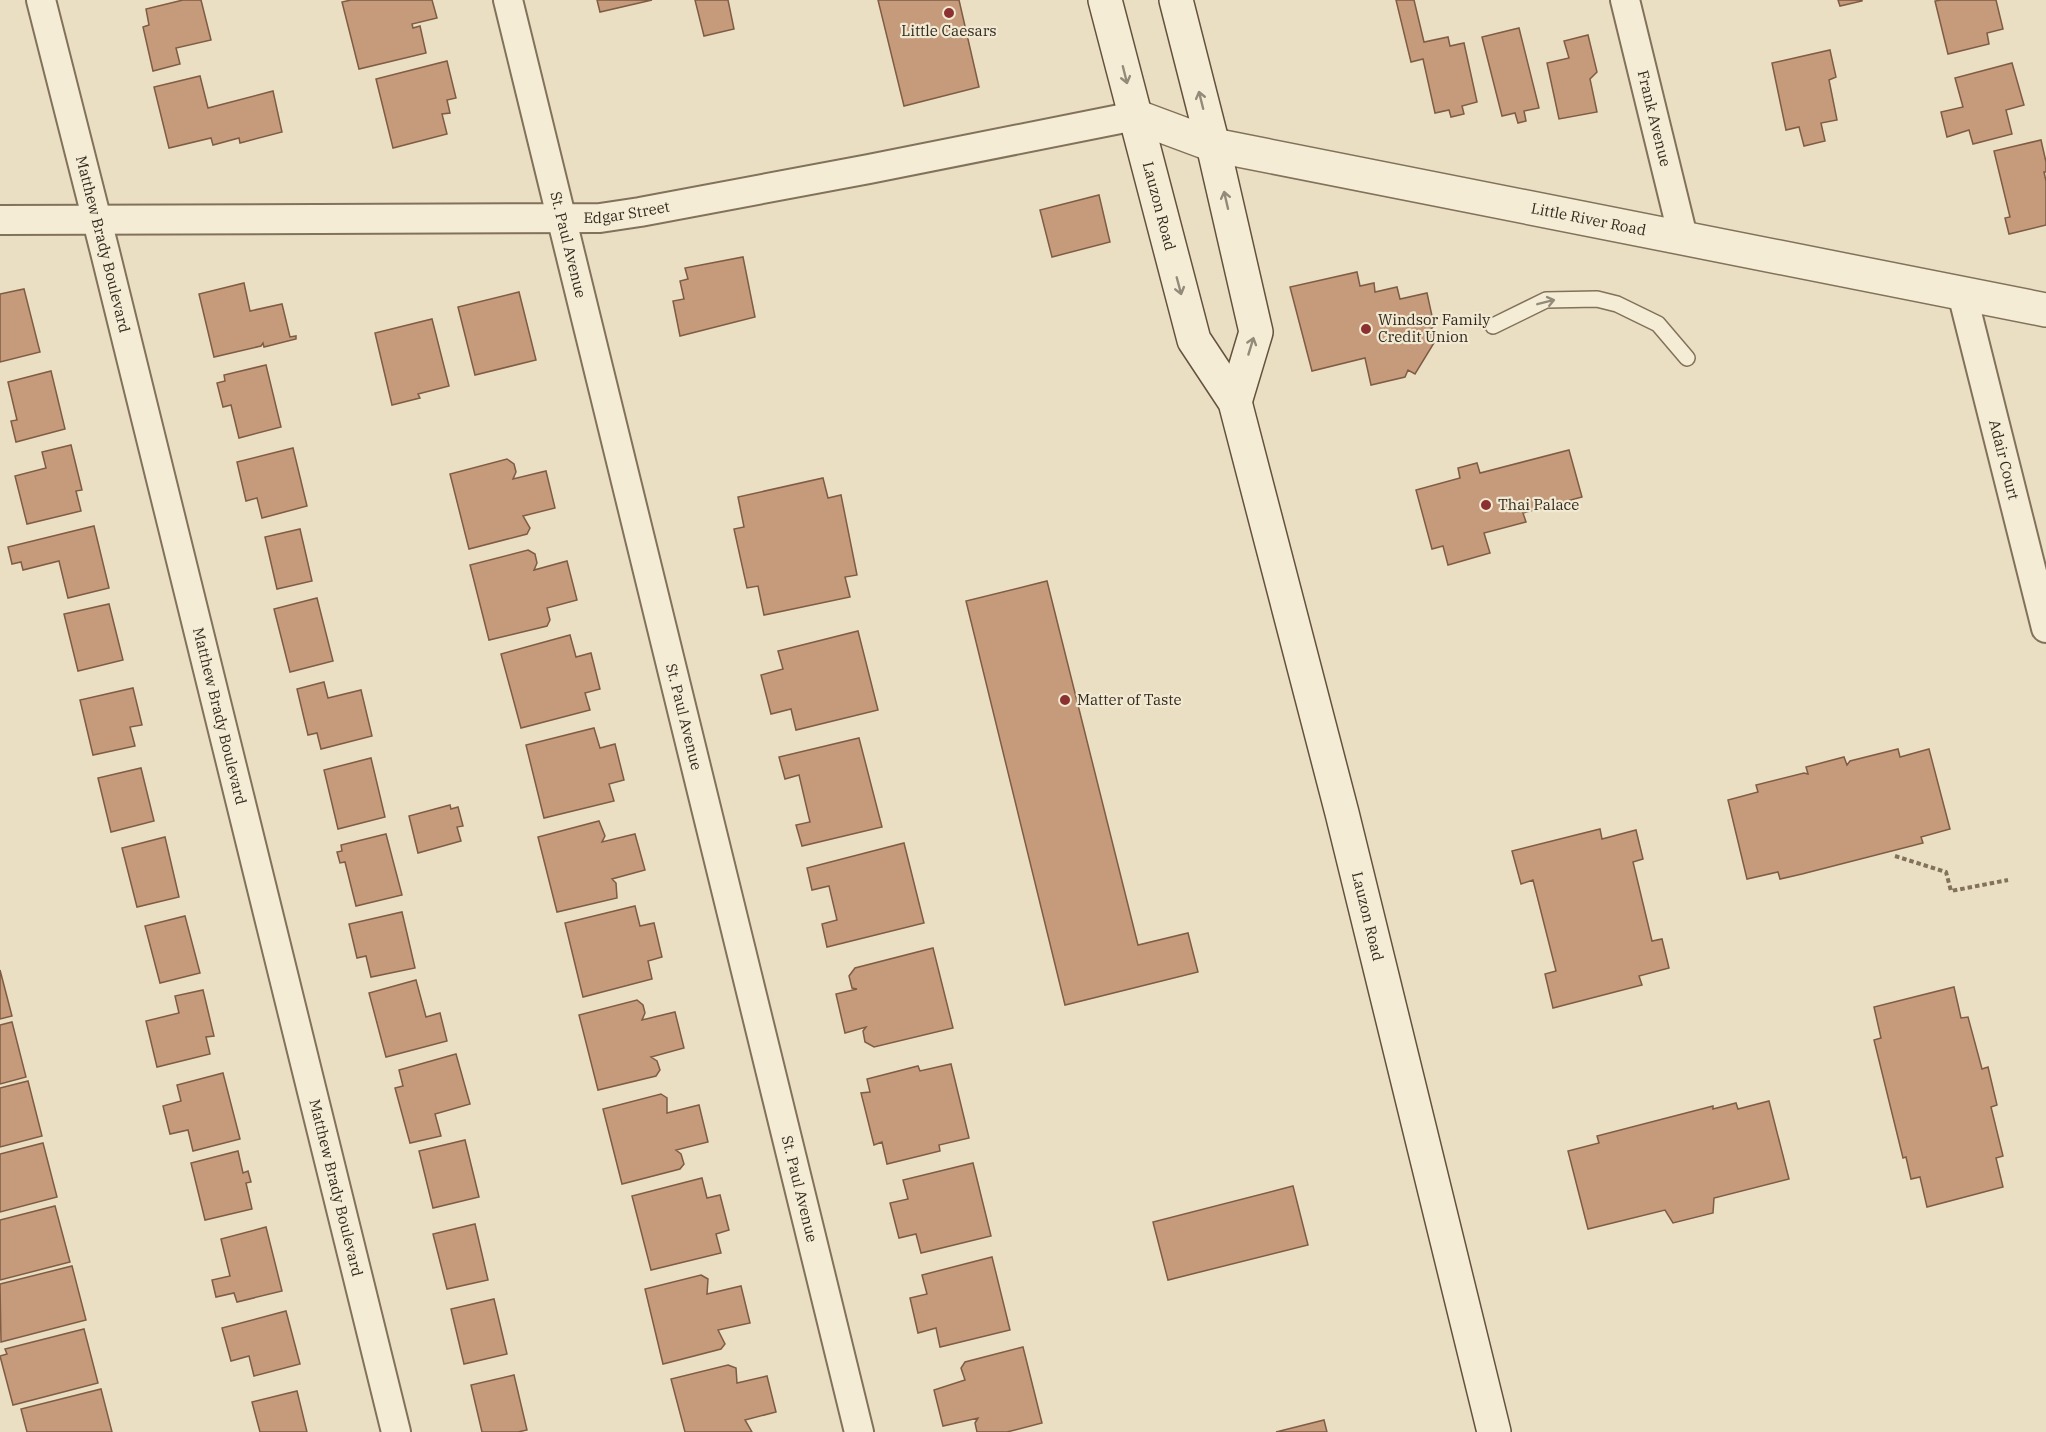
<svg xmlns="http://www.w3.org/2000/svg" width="2046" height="1432" font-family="'IBM Plex Serif',serif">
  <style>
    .building { fill: #c59b7c; stroke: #7f5c43; stroke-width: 1.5 }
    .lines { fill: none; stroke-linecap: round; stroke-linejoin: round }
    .service-casing { stroke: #82715b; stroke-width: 18 }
    .minor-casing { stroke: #82715b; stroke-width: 32 }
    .tertiary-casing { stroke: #82715b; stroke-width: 36 }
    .secondary-casing { stroke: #64523f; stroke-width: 36 }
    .path { stroke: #82715b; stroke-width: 4; stroke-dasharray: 4.5 3; stroke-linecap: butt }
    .service { stroke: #f5ecd5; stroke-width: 15 }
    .minor { stroke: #f5ecd5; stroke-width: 28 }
    .tertiary { stroke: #f5ecd5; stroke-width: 33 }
    .secondary { stroke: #f5ecd5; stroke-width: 33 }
    .oneway { stroke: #948a7a }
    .poi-dot { fill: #8c3131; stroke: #f2e9d2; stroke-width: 2 }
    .labels { text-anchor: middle; stroke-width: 4.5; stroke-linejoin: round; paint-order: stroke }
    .poi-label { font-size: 15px; fill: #34291e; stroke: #f2e9d2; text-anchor: start }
    .street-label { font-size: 15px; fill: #34291e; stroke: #f2e9d2 }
  </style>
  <rect width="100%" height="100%" fill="#eadfc3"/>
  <path class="building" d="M 183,0 L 201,0 L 211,40 L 176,48 L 180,64 L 153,71 L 143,27 L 149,25 L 146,9 Z
    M 351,0 L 432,0 L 437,18 L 412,24 L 413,28 L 420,26 L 426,53 L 359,69 L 342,2 Z
    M 597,0 L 652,0 L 600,12 Z
    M 695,0 L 728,0 L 734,29 L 704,36 Z
    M 878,0 L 959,0 L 979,87 L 904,106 Z
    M 1396,0 L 1414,0 L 1424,42 L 1448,37 L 1450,46 L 1464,43 L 1477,102 L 1462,106 L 1464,114 L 1451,117 L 1449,110 L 1435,113 L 1423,59 L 1411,62 Z
    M 1838,0 L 1862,0 L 1862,1 L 1840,6 Z
    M 1941,0 L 1996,0 L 2003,29 L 1987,33 L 1989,44 L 1948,54 L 1935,1 Z
    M 1519,28 L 1539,108 L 1524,111 L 1526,121 L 1518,123 L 1515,113 L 1502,116 L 1482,37 Z
    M 1588,35 L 1597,72 L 1590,79 L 1597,112 L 1559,119 L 1547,63 L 1569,58 L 1564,41 Z
    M 1830,50 L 1836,77 L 1829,80 L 1837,120 L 1821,123 L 1825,141 L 1804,146 L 1799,127 L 1786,130 L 1772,63 Z
    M 447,61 L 456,98 L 447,100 L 450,113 L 442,114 L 447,134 L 393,148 L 376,79 Z
    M 2012,63 L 2024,105 L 2006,110 L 2012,134 L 1973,144 L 1969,130 L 1947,137 L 1941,112 L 1963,107 L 1955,78 Z
    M 200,76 L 208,108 L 273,91 L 282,132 L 240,143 L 239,138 L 213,145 L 211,138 L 169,148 L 154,87 Z
    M 2041,140 L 2046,162 L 2046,172 L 2044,172 L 2046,181 L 2046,225 L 2009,234 L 2005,218 L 2010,217 L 1994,151 Z
    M 1099,195 L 1110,242 L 1052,257 L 1040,210 Z
    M 743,257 L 755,317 L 680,336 L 673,301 L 684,299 L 680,281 L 688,279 L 685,268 Z
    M 1357,272 L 1360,286 L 1374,283 L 1375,292 L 1397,287 L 1400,299 L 1427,293 L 1434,325 L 1429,333 L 1437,338 L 1415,374 L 1408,370 L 1405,377 L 1371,385 L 1365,358 L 1312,371 L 1290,287 Z
    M 244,283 L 250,311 L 282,304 L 290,337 L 296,336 L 296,339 L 264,347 L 263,343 L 261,346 L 214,357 L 199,294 Z
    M 24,289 L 40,352 L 0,362 L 0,294 Z
    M 519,292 L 536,360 L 475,375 L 458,307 Z
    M 432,319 L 449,386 L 418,394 L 420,398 L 392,405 L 375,333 Z
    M 266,365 L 281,427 L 239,438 L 231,405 L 223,407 L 217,383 L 225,381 L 224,375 Z
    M 51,371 L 65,429 L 16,442 L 11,421 L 17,420 L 8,382 Z
    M 71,445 L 82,490 L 76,491 L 81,511 L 27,524 L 15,476 L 46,468 L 42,452 Z
    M 293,448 L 307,506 L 262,518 L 257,498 L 246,501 L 237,462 Z
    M 1569,450 L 1582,497 L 1523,513 L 1526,522 L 1484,533 L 1490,553 L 1448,565 L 1443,546 L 1432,549 L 1416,490 L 1460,478 L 1458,468 L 1477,463 L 1480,473 Z
    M 507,459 L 514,464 L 516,472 L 513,479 L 546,471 L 555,508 L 523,516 L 530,528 L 527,534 L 469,549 L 450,474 Z
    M 823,478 L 828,498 L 841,495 L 857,575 L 845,577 L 850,597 L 764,615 L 758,586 L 747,588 L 734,529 L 744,527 L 738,497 Z
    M 94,526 L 109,588 L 68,598 L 59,561 L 23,570 L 21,562 L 12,564 L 8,547 Z
    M 300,529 L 312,581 L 277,589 L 265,537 Z
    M 528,550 L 535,554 L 537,563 L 534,570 L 567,561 L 577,600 L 547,608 L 550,620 L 547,626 L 489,640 L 470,565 Z
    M 1047,581 L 1138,945 L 1188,933 L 1198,972 L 1065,1005 L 966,601 Z
    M 317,598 L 333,661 L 290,672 L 274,609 Z
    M 109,604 L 123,660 L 78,671 L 64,614 Z
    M 858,631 L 878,710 L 796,730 L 791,709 L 771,714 L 761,675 L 783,669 L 778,651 Z
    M 570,635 L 576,657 L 591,653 L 600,689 L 585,693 L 590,710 L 521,728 L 501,654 Z
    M 324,682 L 328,698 L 361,690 L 372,736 L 321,749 L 317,733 L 308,735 L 297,689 Z
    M 133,688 L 142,725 L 130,727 L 135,746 L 93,755 L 80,700 Z
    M 594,728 L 600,748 L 615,744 L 624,780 L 609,784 L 614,801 L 544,818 L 526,745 Z
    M 859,738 L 882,827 L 802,846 L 796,825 L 810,822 L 799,775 L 785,779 L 779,757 Z
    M 1898,749 L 1900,757 L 1929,749 L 1950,829 L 1921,837 L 1923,843 L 1802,874 L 1780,879 L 1778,872 L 1747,879 L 1728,800 L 1758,792 L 1756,785 L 1804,773 L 1808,774 L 1806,767 L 1844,757 L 1847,765 L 1850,761 Z
    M 371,758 L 385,817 L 338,829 L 324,770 Z
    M 141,768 L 154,821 L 111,832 L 98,778 Z
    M 450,805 L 451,809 L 458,807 L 463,826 L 457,827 L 461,841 L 418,853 L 409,816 Z
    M 599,821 L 605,836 L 602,842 L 635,834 L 645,870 L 612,879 L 616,883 L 617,898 L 557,912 L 538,837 Z
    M 1600,829 L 1602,839 L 1636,830 L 1643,859 L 1633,862 L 1652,941 L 1662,939 L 1669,968 L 1639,976 L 1642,985 L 1553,1008 L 1545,974 L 1556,971 L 1533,880 L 1521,884 L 1512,851 Z
    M 386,834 L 402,895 L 356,906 L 345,862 L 340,863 L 337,852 L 342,851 L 341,845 Z
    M 165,837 L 179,897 L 137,907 L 122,848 Z
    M 904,843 L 924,923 L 827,947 L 822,924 L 837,920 L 829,886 L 812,890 L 807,868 Z
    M 635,906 L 640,926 L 654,923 L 662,957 L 648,961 L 652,979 L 583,997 L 565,923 Z
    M 402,912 L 415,968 L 371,977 L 366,956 L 357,958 L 349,924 Z
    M 185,916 L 200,973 L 160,983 L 145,926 Z
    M 933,948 L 953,1028 L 874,1047 L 865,1042 L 863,1031 L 866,1027 L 845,1033 L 836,994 L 857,989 L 852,988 L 849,976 L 855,968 Z
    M 0,970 L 12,1016 L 0,1019 Z
    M 416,980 L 426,1017 L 440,1013 L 447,1041 L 386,1057 L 369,993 Z
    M 1954,987 L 1961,1018 L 1968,1017 L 1982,1069 L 1988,1067 L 1997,1105 L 1991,1107 L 2003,1156 L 1996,1158 L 2003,1187 L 1927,1207 L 1920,1177 L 1911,1179 L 1906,1157 L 1903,1158 L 1874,1040 L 1881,1038 L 1874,1007 Z
    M 203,990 L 214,1036 L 206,1037 L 210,1054 L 157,1067 L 146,1021 L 179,1013 L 175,996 Z
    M 637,1000 L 643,1005 L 645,1013 L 642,1020 L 675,1012 L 684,1048 L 651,1057 L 657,1061 L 660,1070 L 656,1076 L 598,1090 L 579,1015 Z
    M 12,1022 L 26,1077 L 0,1084 L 0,1025 Z
    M 456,1054 L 470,1104 L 435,1114 L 441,1136 L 410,1143 L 395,1088 L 403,1086 L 399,1070 Z
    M 951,1064 L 969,1138 L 939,1145 L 940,1151 L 887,1164 L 882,1142 L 874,1145 L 861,1093 L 870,1092 L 867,1079 L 918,1066 L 920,1071 Z
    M 223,1073 L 240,1139 L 193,1151 L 188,1130 L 170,1134 L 163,1106 L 181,1101 L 177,1085 Z
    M 28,1081 L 42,1136 L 0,1147 L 0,1088 Z
    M 661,1094 L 667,1098 L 667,1113 L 699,1105 L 708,1142 L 676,1150 L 681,1154 L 684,1164 L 680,1169 L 622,1184 L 603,1109 Z
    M 1769,1101 L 1789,1179 L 1714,1198 L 1713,1213 L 1673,1223 L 1665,1210 L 1588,1229 L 1568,1151 L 1599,1143 L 1597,1136 L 1713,1106 L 1713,1109 L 1736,1103 L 1738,1109 Z
    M 465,1140 L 479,1197 L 433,1208 L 419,1151 Z
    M 43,1143 L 57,1197 L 0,1212 L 0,1154 Z
    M 238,1151 L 243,1173 L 248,1171 L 251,1182 L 246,1183 L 252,1209 L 205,1220 L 191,1163 Z
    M 973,1163 L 991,1236 L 921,1253 L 916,1234 L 899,1238 L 890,1203 L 908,1199 L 903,1180 Z
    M 702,1178 L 707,1198 L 720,1195 L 729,1230 L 716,1234 L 721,1253 L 651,1270 L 632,1196 Z
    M 1293,1186 L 1308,1245 L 1168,1280 L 1153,1222 Z
    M 55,1206 L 70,1262 L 0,1280 L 0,1220 Z
    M 475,1224 L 488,1280 L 447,1289 L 433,1234 Z
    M 266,1227 L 282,1291 L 237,1302 L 234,1293 L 216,1297 L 212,1280 L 230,1276 L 221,1239 Z
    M 992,1257 L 1010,1330 L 940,1347 L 936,1328 L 918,1333 L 910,1298 L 927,1294 L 922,1275 Z
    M 72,1266 L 86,1320 L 1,1342 L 0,1284 Z
    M 701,1275 L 708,1279 L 707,1294 L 741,1286 L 750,1323 L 718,1330 L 725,1344 L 721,1349 L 663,1364 L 645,1289 Z
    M 494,1299 L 507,1354 L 464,1364 L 451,1309 Z
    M 286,1311 L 300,1364 L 254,1376 L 249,1356 L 231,1361 L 222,1328 Z
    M 84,1329 L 98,1383 L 13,1405 L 0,1356 L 7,1354 L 5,1349 Z
    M 1023,1347 L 1042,1423 L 1007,1432 L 977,1432 L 975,1423 L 978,1418 L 943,1426 L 934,1390 L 965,1380 L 961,1368 L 965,1362 Z
    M 728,1365 L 736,1368 L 737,1383 L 767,1376 L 776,1412 L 745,1420 L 752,1432 L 685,1432 L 671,1379 Z
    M 514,1375 L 527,1430 L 518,1432 L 482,1432 L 471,1385 Z
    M 101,1389 L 112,1432 L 27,1432 L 21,1409 Z
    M 297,1391 L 307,1432 L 260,1432 L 252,1402 Z
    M 1324,1420 L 1327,1432 L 1276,1432 Z"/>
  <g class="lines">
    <defs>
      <path id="service" d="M 1493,326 L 1546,300 L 1597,299 L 1617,304 L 1658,324 L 1687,358"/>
      <g id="minor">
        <path id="s1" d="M 41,0 L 105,252 L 396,1432"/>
        <path id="s2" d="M 508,0 L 859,1432"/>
        <path id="s3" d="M 1625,0 L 1683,237"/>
        <path id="s4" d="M 0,220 L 600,218 L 640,212 L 869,169 L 1135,116"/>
        <path id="s5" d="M 1962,293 L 2046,628"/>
      </g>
      <g id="tertiary">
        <path id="s6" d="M 1135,116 L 1213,145 L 2046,310"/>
      </g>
      <g id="secondary">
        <path id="s7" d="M 1105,0 L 1194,340 L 1235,402 L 1342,813 L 1494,1432"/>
        <path d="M 1176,0 L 1213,145 L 1256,332 L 1235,402"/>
      </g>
    </defs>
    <use href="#service" class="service-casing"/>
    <use href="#minor" class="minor-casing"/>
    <use href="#tertiary" class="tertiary-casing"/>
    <use href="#secondary" class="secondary-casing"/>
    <path class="path" d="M 1895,856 L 1946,872 L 1951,891 L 2008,880"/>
    <use href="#service" class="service"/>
    <use href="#minor" class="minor"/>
    <use href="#tertiary" class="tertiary"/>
    <use href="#secondary" class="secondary"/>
  </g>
  <defs><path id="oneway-shaft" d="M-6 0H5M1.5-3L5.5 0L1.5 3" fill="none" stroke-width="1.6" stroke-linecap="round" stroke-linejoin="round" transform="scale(1.5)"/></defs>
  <g class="oneway">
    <use href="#oneway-shaft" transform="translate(1125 75) rotate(76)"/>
    <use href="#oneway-shaft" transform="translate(1201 100) rotate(-104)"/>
    <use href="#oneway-shaft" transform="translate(1226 200) rotate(-103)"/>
    <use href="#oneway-shaft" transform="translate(1179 286) rotate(75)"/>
    <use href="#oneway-shaft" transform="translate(1546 302) rotate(-14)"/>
    <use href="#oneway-shaft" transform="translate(1251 346) rotate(-73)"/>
  </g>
  <g class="poi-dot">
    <circle cx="949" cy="13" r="6"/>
    <circle cx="1366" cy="329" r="6"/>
    <circle cx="1486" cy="505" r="6"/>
    <circle cx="1065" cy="700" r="6"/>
  </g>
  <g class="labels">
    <g class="poi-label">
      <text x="949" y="36" text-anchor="middle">Little Caesars</text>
      <text x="1378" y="325">Windsor Family<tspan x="1378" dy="17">Credit Union</tspan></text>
      <text x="1498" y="510">Thai Palace</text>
      <text x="1077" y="705">Matter of Taste</text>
    </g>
    <g class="street-label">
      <text dy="5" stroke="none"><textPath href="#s3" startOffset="122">Frank Avenue</textPath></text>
      <text dy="5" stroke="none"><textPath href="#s7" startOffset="213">Lauzon Road</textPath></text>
      <text dy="5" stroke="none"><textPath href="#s4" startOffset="627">Edgar Street</textPath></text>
      <text dy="5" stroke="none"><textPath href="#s6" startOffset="466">Little River Road</textPath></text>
      <text dy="5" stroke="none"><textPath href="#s1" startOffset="252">Matthew Brady Boulevard</textPath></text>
      <text dy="5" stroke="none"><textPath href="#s2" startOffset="252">St. Paul Avenue</textPath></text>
      <text dy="5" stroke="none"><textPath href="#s5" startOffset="172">Adair Court</textPath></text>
      <text dy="5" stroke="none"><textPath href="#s1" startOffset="738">Matthew Brady Boulevard</textPath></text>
      <text dy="5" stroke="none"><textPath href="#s2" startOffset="738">St. Paul Avenue</textPath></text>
      <text dy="5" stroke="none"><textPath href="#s7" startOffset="957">Lauzon Road</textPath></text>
      <text dy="5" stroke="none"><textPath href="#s1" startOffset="1224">Matthew Brady Boulevard</textPath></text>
      <text dy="5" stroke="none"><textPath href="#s2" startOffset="1224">St. Paul Avenue</textPath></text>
    </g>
  </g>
</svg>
